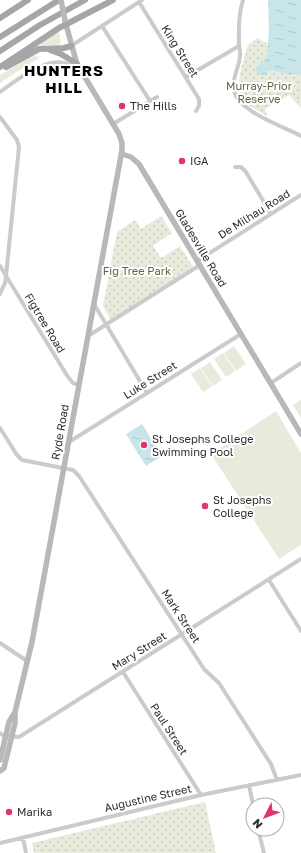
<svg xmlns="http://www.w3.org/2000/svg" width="301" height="853" font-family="'Golos Text',sans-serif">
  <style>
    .green { fill: #e7ebdc }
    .park { fill: url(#park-dots) }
    .water { fill: url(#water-ripples) }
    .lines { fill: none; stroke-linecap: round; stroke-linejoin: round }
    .street { stroke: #cbcbcb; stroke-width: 4 }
    .secondary { stroke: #b8b8b8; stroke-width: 5.5 }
    .primary { stroke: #a6a6a6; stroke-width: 6 }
    .secondary-bridge { stroke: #b8b8b8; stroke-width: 5.5 }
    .poi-dot { fill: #e13467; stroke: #fff; stroke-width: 1.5 }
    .labels { text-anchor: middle; stroke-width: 4; stroke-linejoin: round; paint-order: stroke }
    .street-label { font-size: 11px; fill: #2e2e2e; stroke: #fff }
    .park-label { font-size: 11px; fill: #5b683c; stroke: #fff }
    .poi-label { font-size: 11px; fill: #2e2e2e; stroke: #fff; text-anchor: start }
    .district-label { font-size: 15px; font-weight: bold; letter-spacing: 1px; fill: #000; stroke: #fff }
  </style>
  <defs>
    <pattern id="park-dots" width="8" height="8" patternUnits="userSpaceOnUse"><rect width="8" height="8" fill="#e7ebdc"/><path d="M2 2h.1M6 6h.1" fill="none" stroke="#c6cabd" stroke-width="1.8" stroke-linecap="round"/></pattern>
    <pattern id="water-ripples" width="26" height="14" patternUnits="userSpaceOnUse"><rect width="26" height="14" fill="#c8e5ea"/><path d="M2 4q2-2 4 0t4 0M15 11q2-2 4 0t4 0" fill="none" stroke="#acc5c9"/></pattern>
  </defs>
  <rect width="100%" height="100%" fill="#fff"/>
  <path class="green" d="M 57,32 L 59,32 L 61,44 C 55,46 48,44 41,46 L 40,43 Z
    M 33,56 L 40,57 L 0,83 L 0,75 Z
    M 234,346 L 246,364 L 236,371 L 224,353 Z
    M 223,353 L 235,371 L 226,377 L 214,359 Z
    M 210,362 L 222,380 L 213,386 L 201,368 Z
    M 200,368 L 212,386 L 203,392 L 191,374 Z
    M 301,400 L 301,418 L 293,405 Z
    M 276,411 L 301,453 L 301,545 L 279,559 L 211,454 Z"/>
  <path class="park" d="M 257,38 L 267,43 L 266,58 L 257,66 C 264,69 276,73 285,74 C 290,74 296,72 301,74 L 301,108 L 289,95 L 265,109 L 267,116 C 259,111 249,107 243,100 C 233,88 244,59 248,45 Z
    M 161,216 L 172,233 L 153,246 L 161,258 L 180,246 L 193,267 L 111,320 L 103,306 L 117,232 L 135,220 L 141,229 Z
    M 205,802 L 216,853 L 34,853 L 32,843 Z"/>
  <path class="water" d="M 268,0 L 301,0 L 301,74 L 283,74 L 273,71 L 268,71 L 263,76 C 249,70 260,64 266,58 L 269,32 Z
    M 142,424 L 162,456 L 146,466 L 126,434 Z"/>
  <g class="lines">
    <path class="street" d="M 243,0 C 238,17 239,28 239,45 C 239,48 241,52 240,55 C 240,67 231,78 234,91 C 239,112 283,126 301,136
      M 139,2 L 199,99 L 199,106 L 196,111
      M 102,26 L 150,101
      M 71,46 L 142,0
      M 186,77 L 239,46
      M 0,92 C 15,81 44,58 64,63 C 69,64 75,68 80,71
      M 0,117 L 17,140 L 19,147 L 6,276 L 5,283 L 0,294
      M 113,124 L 157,97
      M 235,167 L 241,167 L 246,172 L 271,214
      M 197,261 L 301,195
      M 0,266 L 68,377 L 73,383 L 79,385
      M 94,304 L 147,393
      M 88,336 L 200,265
      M 271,383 L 301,363
      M 0,428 L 17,455 L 22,460 L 73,470 L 79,476 L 204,669 L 219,683 L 271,764 L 277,780
      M 69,442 L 241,334
      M 269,580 L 301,631
      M 0,643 L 27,661
      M 123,672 L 201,795
      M 0,733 L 4,736 L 19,737 L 301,559
      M 249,785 L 253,805
      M 258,829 L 264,853
      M 23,838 L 26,853
      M 0,843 L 201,795 L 301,775"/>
    <path class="secondary" d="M 122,154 L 131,157 L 139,164 L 301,434
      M 0,760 L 9,722 L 15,712
      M 0,771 L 4,768 L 15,723 L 15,712 L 32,642 L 122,150 L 122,143 L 119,134 L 77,64 L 65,21"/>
    <path class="primary" d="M 0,18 L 28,0
      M 0,37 L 59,0
      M 50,50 L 61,54 L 77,64
      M 0,51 L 40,25 L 85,0
      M 0,67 L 59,28 L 113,0
      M 6,67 L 39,49 L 64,48 L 71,46"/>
    <path class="secondary-bridge" d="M 61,0 L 65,20"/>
  </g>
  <g class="poi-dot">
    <circle cx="122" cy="106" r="4"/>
    <circle cx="182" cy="161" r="4"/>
    <circle cx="144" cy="445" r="4"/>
    <circle cx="205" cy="506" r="4"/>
    <circle cx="9" cy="812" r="4"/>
  </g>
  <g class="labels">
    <g class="street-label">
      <text transform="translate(180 51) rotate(58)" y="4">King Street</text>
      <text transform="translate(254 214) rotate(-32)" y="4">De Milhau Road</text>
      <text transform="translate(201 248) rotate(59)" y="4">Gladesville Road</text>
      <text transform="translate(45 323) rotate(59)" y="4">Figtree Road</text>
      <text transform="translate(150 380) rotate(-32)" y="4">Luke Street</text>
      <text transform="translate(60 432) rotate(-80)" y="4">Ryde Road</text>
      <text transform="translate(181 616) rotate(57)" y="4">Mark Street</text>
      <text transform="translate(139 651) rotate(-32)" y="4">Mary Street</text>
      <text transform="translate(169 729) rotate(57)" y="4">Paul Street</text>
      <text transform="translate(148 798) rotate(-13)" y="4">Augustine Street</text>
    </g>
    <g class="park-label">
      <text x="259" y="90">Murray-Prior<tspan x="259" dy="13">Reserve</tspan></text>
      <text x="137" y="275">Fig Tree Park</text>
    </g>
    <g class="poi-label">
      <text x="130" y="110">The Hills</text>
      <text x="190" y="165">IGA</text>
      <text x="152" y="443">St Josephs College<tspan x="152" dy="13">Swimming Pool</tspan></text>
      <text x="213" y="504">St Josephs<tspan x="213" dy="13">College</tspan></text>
      <text x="17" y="816">Marika</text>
    </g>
    <g class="district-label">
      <text x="64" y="76">HUNTERS<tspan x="64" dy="17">HILL</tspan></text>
    </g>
  </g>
  <g transform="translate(265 817) rotate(228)"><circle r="19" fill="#ffffff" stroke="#ababab"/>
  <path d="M0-3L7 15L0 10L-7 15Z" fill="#e13467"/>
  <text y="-6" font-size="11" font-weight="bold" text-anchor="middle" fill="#2e2e2e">N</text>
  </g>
</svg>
